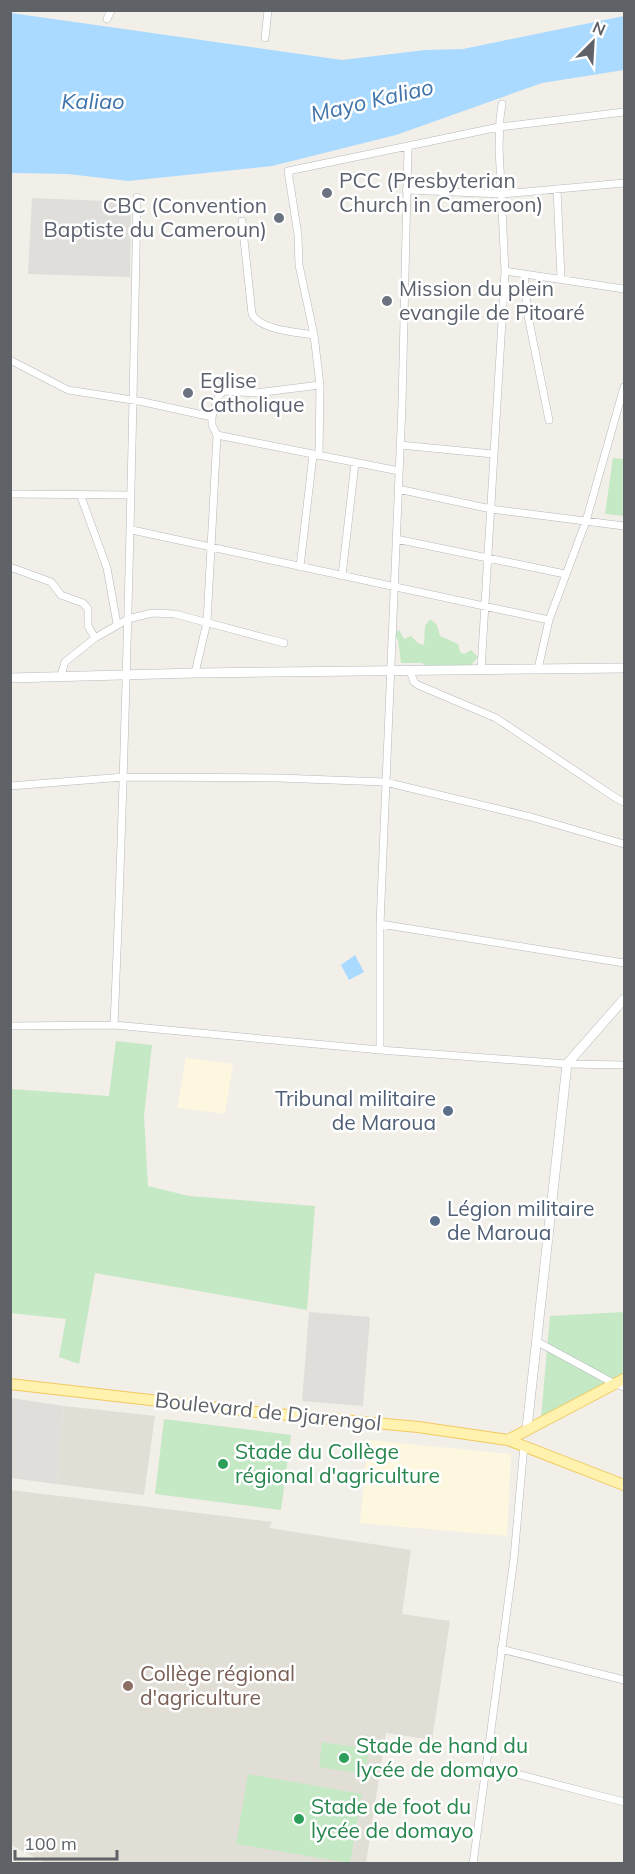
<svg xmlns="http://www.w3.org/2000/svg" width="635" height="1874" font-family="Mulish,sans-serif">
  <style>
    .commercial { fill: #fef7e0 }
    .industrial { fill: #e0deda }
    .education { fill: #e1ded6 }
    .green { fill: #c5e8c5 }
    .water { fill: #aadaff }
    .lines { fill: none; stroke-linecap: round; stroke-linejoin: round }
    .street-casing { stroke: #b5b8bc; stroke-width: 8 }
    .secondary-casing { stroke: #b6babf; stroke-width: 10 }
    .primary-casing { stroke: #f2c960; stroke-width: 12 }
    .street { stroke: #fff; stroke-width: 7 }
    .secondary { stroke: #fff; stroke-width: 9 }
    .primary { stroke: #fff2af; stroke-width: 10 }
    .worship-dot { fill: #6b7280; stroke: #fff; stroke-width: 2 }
    .service-dot { fill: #5c6f8a; stroke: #fff; stroke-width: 2 }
    .leisure-dot { fill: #2e9e5b; stroke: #fff; stroke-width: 2 }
    .education-dot { fill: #8d6e63; stroke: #fff; stroke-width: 2 }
    .labels { text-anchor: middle; stroke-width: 5; stroke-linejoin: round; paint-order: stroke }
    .worship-label { font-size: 21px; fill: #5b616d; stroke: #fff; text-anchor: start }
    .service-label { font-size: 21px; fill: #4e5e75; stroke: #fff; text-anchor: end }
    .street-label { font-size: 21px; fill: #5f6368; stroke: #fff }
    .leisure-label { font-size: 21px; fill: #27864d; stroke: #fff; text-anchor: start }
    .education-label { font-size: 21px; fill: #785e54; stroke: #fff; text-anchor: start }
    .water-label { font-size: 22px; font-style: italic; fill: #4174aa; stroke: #fff }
  </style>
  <rect width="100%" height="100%" fill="#f1efe8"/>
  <path class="commercial" d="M 186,1058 L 233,1064 L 225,1114 L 177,1108 Z
    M 368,1440 L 511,1454 L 507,1536 L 360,1523 Z"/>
  <path class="industrial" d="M 32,198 L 131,202 L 130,277 L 28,274 Z
    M 309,1312 L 370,1317 L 363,1406 L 302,1401 Z
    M 11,1398 L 64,1406 L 56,1484 L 11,1478 Z"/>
  <path class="education" d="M 64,1406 L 155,1416 L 144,1495 L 56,1484 Z
    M 10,1490 L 272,1522 L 269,1528 L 411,1550 L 402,1614 L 450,1621 L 432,1740 L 386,1733 L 366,1863 L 46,1863 L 11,1845 Z"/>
  <path class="green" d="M 613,458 L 624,459 L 624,516 L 605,514 Z
    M 430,619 L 437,625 L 440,636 L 458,644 L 460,652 L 464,654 L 471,650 L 478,657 L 467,670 L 433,671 L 422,663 L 401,663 L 398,640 L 393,634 L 399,630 L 404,639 L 411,636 L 418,643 L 424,645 L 425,626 Z
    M 116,1041 L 152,1045 L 144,1116 L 148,1186 L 189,1196 L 315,1206 L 307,1310 L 95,1273 L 79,1364 L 59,1357 L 66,1319 L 11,1313 L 11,1089 L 109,1096 Z
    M 624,1312 L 624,1374 L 541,1418 L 550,1316 Z
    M 164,1419 L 291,1435 L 281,1510 L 155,1494 Z
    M 322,1742 L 369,1749 L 365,1774 L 319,1767 Z
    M 248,1774 L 362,1794 L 350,1863 L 236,1844 Z"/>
  <path class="water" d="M 11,13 L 342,60 L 425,50 L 463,49 L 624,16 L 624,70 L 542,83 L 396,135 L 272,166 L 128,181 L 68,174 L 14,173 L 10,173 Z
    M 355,955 L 364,972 L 349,980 L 341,965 Z"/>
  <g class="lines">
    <defs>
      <path id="street" d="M 107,19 L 111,10
        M 265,38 L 268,10
        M 557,189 L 561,278
        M 406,190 L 502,194 L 624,183
        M 242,221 L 252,314 C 260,330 296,332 314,335
        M 505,271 L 624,289
        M 524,274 L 528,316 L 549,420
        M 10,360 L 68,390 L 139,401 L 212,417 L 212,425 L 217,435 L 207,622 L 195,673
        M 212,417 L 218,397 L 223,391 L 256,393 L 320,385
        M 217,435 L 399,471
        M 400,445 L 493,454
        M 319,456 L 320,385 L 314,335 L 299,265 L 298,235 L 288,171 L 499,127 L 624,112
        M 398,489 L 491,509 L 624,526
        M 10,494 L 131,495
        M 80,494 L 107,568 L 117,624
        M 132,530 L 549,620
        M 396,539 L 565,574
        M 10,567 L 51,582 L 61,595 L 83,603 L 88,609 L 88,626 L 95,638
        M 300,567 L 313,455
        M 342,576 L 355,463
        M 538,669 L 549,620 L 586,521 L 624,387
        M 481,670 L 505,271 L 499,147 L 500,118 L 502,104
        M 410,671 L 414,682 L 418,685 L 496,718 L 616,798 L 624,802
        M 61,675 L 65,662 L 95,638 L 128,619 L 152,613 L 175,614 L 284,643
        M 10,786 L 124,777 L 279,778 L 385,782 L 531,817 L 624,844
        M 380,924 L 624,963
        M 114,1025 C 126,749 132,473 137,197
        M 10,1026 L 114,1025 L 380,1050 L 567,1064 L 624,1065
        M 380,1050 L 380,924 L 402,405 L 408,146
        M 536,1341 L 615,1384 L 624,1387
        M 501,1649 L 624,1680
        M 486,1766 L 624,1802
        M 473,1864 L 514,1558 L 524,1445"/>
      <path id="secondary" d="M 10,678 L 195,673 L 624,668
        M 527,1428 L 567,1064 L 624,999"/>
      <path id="primary" d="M 10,1384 L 256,1412 L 418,1427 L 508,1440 L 624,1485
        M 508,1440 L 624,1379"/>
    </defs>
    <use href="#street" class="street-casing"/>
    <use href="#secondary" class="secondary-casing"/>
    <use href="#primary" class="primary-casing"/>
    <use href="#street" class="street"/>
    <use href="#secondary" class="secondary"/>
    <use href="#primary" class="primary"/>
  </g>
  <g class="worship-dot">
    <circle cx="327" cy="193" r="6"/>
    <circle cx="279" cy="218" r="6"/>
    <circle cx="387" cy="301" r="6"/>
    <circle cx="188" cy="393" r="6"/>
  </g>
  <g class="service-dot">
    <circle cx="448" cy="1111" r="6"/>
    <circle cx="435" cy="1221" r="6"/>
  </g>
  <g class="leisure-dot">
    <circle cx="223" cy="1464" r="6"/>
    <circle cx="344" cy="1758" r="6"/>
    <circle cx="299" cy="1819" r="6"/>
  </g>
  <circle class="education-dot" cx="128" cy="1686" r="6"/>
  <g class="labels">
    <g class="worship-label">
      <text x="339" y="188">PCC (Presbyterian<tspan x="339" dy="24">Church in Cameroon)</tspan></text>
      <text x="267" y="213" text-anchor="end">CBC (Convention<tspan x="267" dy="24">Baptiste du Cameroun)</tspan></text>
      <text x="399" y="296">Mission du plein<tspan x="399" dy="24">evangile de Pitoaré</tspan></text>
      <text x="200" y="388">Eglise<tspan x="200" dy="24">Catholique</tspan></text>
    </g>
    <g class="service-label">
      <text x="436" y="1106">Tribunal militaire<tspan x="436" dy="24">de Maroua</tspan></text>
      <text x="447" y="1216" text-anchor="start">Légion militaire<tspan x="447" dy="24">de Maroua</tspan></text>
    </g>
    <g class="street-label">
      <text transform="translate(268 1412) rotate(6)" y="7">Boulevard de Djarengol</text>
    </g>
    <g class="leisure-label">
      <text x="235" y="1459">Stade du Collège<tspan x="235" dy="24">régional d'agriculture</tspan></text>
      <text x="356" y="1753">Stade de hand du<tspan x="356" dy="24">lycée de domayo</tspan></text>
      <text x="311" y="1814">Stade de foot du<tspan x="311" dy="24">lycée de domayo</tspan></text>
    </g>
    <g class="education-label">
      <text x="140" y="1681">Collège régional<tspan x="140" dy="24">d'agriculture</tspan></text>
    </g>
    <g class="water-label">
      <text transform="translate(372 100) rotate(-13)" y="8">Mayo Kaliao</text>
      <text x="93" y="109">Kaliao</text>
    </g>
  </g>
  <rect width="635" height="1874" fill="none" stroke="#5f6368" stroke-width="24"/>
  <g transform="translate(593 42) rotate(24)" stroke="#ffffff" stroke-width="4.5" paint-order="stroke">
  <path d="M0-4.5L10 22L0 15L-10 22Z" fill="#5f6368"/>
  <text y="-9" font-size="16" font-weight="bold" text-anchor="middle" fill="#5f6368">N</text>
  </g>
  <path d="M15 1850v9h102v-9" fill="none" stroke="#5f6368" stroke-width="3"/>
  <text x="24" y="1850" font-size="18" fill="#5f6368" stroke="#ffffff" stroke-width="4.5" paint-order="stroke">100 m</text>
</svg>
